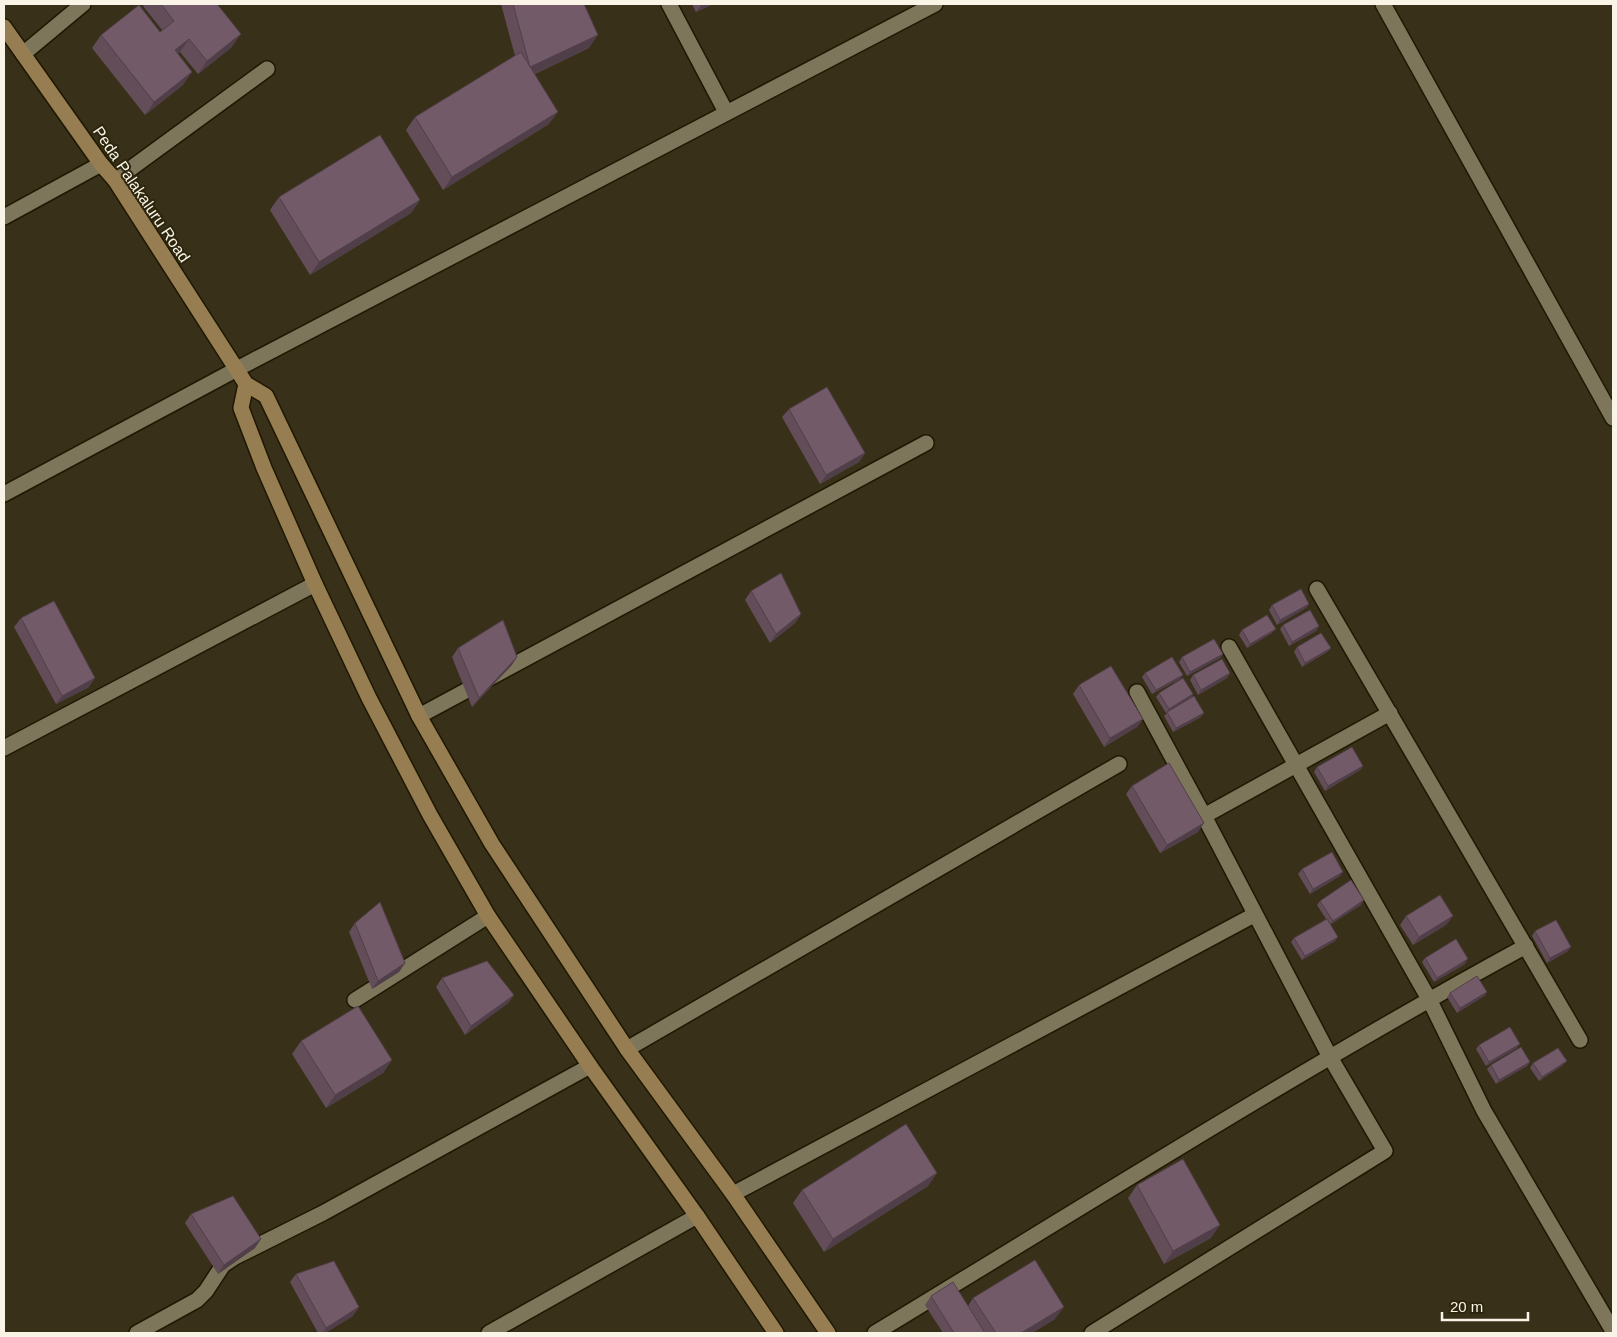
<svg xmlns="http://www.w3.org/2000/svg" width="1617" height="1337" font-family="Arial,sans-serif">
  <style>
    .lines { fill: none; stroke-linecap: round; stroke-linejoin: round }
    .minor-casing { stroke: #1f1802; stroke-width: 18 }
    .secondary-casing { stroke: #1f1802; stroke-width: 18 }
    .minor { stroke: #7e765b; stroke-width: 15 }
    .secondary { stroke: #977e52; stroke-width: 15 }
    .wall { fill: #634d59 }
    .shaded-wall { fill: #503f49 }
    .building { fill: #735a68; stroke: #503f49 }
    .labels { text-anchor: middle; stroke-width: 4; stroke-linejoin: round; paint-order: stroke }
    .street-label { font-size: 16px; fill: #f9f4e6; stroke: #2d260e }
  </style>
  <rect width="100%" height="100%" fill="#383018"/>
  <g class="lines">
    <defs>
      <path id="minor" d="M 669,4 L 726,112
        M 1383,4 L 1613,418
        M 23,54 L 83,4
        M 115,180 L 267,69
        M 4,217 L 101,164
        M 4,494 L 237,369 L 935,4
        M 1317,589 L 1580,1040
        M 1229,647 L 1429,999 L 1484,1111 L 1613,1331
        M 419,716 L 926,443
        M 4,748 L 315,584
        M 1204,816 L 1390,713
        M 355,1000 L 488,916
        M 627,1049 L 1119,764
        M 733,1194 L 1254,915
        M 137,1333 L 197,1300 L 206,1291 L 223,1265 L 235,1257 L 323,1213 L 590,1066
        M 489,1333 L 697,1216
        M 875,1333 C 1091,1202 1304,1067 1526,946
        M 1092,1333 L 1385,1151 L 1330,1057 L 1204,816 L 1137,692"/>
      <path id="secondary" d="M 4,27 L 101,164 L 115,180 L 246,384 L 266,396 L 419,716 L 492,844 L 627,1049 L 733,1194 L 828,1333
        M 246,384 L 241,408 L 264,468 L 315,584 L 369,698 L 430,815 L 488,916 L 590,1066 L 697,1216 L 776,1333"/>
    </defs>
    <use href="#minor" class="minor-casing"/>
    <use href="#secondary" class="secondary-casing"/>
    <use href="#minor" class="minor"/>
    <use href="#secondary" class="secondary"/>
  </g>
  <path class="wall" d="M 145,4 L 217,4 L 232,47 L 198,74 L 180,52 L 178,54 L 183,85 L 145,115 L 92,48 L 101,35 L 160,32 L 162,30 L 143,6 Z
    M 501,4 L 584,4 L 589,48 L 535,74 L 549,124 L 443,190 L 406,130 L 415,117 L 515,56 Z
    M 692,4 L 713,4 L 696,12 Z
    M 279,197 L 420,200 L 411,213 L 310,275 L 270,210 Z
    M 789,409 L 865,453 L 859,462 L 820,484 L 782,417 Z
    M 751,591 L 801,614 L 795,623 L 770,643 L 745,600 Z
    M 1309,604 L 1306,608 L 1277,625 L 1269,610 L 1272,605 Z
    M 21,618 L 89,687 L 56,704 L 14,627 Z
    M 1283,625 L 1319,626 L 1316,631 L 1289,646 L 1280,629 Z
    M 1242,630 L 1272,633 L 1247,648 L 1239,635 Z
    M 1297,647 L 1331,648 L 1327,652 L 1302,667 L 1294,652 Z
    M 458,648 L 517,657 L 511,666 L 472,707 L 452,657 Z
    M 1223,654 L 1220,658 L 1187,676 L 1179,662 L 1182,657 Z
    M 1145,673 L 1183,675 L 1180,679 L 1152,694 L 1142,677 Z
    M 1230,673 L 1227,678 L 1198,695 L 1190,680 L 1193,675 Z
    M 1079,685 L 1143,719 L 1137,727 L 1104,747 L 1073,694 Z
    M 1159,693 L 1193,694 L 1190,699 L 1177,706 L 1201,717 L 1173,732 L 1164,716 L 1167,713 L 1166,713 L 1156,697 Z
    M 1363,766 L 1360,770 L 1325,791 L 1314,772 L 1317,767 Z
    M 1132,786 L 1198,832 L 1160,853 L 1126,794 Z
    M 1302,869 L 1340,876 L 1310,894 L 1298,874 Z
    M 1320,901 L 1361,905 L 1330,924 L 1338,937 L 1335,941 L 1302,960 L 1291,942 L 1294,938 L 1326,919 L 1317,905 Z
    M 1406,916 L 1453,916 L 1446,925 L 1413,945 L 1400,925 Z
    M 355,923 L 405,963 L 399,972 L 372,989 L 349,932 Z
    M 1535,931 L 1568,951 L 1547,963 L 1532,936 Z
    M 1425,958 L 1465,964 L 1434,982 L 1422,962 Z
    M 442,978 L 514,995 L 508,1003 L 465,1035 L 436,987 Z
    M 1487,992 L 1484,996 L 1457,1013 L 1447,997 L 1450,993 Z
    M 301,1041 L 392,1060 L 383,1073 L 326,1108 L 292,1054 Z
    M 1479,1045 L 1517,1048 L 1486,1066 L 1476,1049 Z
    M 1530,1062 L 1527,1066 L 1496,1084 L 1487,1069 L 1491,1065 Z
    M 1533,1063 L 1563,1065 L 1539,1081 L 1530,1068 Z
    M 937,1173 L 928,1186 L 824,1252 L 793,1203 L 802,1190 Z
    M 1137,1185 L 1211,1238 L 1164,1264 L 1128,1198 Z
    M 191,1214 L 255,1248 L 218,1274 L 185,1223 Z
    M 296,1274 L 353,1316 L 325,1333 L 318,1333 L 290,1282 Z
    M 931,1296 L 968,1306 L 973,1298 L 1055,1319 L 1032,1333 L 943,1333 L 925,1305 Z"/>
  <path class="shaded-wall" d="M 702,4 L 713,4 L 696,12 Z
    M 241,34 L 232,47 L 198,74 L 207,61 Z
    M 598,35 L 589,48 L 521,80 L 530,67 Z
    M 189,39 L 180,52 L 166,63 L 175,50 Z
    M 192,72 L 183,85 L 145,115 L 154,102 Z
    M 558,112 L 549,124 L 443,190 L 452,177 Z
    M 420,200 L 411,213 L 310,275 L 319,262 Z
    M 865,453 L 859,462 L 820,484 L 826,475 Z
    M 1309,604 L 1306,608 L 1277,625 L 1280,620 Z
    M 801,614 L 795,623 L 770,643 L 776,634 Z
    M 1319,626 L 1316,631 L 1289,646 L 1292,642 Z
    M 1276,629 L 1272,633 L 1247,648 L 1250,644 Z
    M 1331,648 L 1327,652 L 1302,667 L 1305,663 Z
    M 1223,654 L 1220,658 L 1187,676 L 1190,672 Z
    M 517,657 L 511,666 L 472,707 L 479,698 Z
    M 1230,673 L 1227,678 L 1198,695 L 1201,690 Z
    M 1183,675 L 1180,679 L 1152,694 L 1156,690 Z
    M 95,678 L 89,687 L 56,704 L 62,696 Z
    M 1193,694 L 1190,699 L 1166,713 L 1169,709 Z
    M 1204,713 L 1201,717 L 1173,732 L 1176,728 Z
    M 1143,719 L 1137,727 L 1104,747 L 1110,738 Z
    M 1363,766 L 1360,770 L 1325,791 L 1328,786 Z
    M 1204,823 L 1198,832 L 1160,853 L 1167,845 Z
    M 1343,872 L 1340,876 L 1310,894 L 1313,889 Z
    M 1364,900 L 1361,905 L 1330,925 L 1333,921 Z
    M 1453,916 L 1446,925 L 1413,945 L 1419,937 Z
    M 1338,937 L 1335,941 L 1302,960 L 1305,956 Z
    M 1571,947 L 1568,951 L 1547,963 L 1550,958 Z
    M 1468,959 L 1465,964 L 1434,982 L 1437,978 Z
    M 405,963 L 399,972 L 372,989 L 378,981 Z
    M 1487,992 L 1484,996 L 1457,1013 L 1460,1008 Z
    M 514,995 L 508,1003 L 465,1035 L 471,1026 Z
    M 1520,1044 L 1517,1048 L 1486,1066 L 1489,1062 Z
    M 392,1060 L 383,1073 L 326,1108 L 335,1095 Z
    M 1567,1061 L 1563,1065 L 1539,1081 L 1542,1077 Z
    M 1530,1062 L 1527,1066 L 1496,1084 L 1499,1080 Z
    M 937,1173 L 928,1186 L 824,1252 L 833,1239 Z
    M 1220,1225 L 1211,1238 L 1164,1264 L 1173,1251 Z
    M 261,1239 L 255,1248 L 218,1274 L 224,1265 Z
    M 359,1307 L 353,1316 L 325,1333 L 322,1333 L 326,1328 Z
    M 1064,1307 L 1055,1319 L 1032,1333 L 1021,1333 Z"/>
  <path class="building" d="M 161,4 L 217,4 L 241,34 L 207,61 L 189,39 L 175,50 L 192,72 L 154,102 L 101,35 L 139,5 L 160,32 L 174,21 Z
    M 513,4 L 584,4 L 598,35 L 530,67 Z
    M 521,52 L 558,112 L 452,177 L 415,117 Z
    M 380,135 L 420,200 L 319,262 L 279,197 Z
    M 827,387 L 865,453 L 826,475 L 789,409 Z
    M 781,573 L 801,614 L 776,634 L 751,591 Z
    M 1301,589 L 1309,604 L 1280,620 L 1272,605 Z
    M 54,601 L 95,678 L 62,696 L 21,618 Z
    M 1310,610 L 1319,626 L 1292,642 L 1283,625 Z
    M 1267,615 L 1276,629 L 1250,644 L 1242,630 Z
    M 503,620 L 517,657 L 479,698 L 458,648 Z
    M 1321,633 L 1331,648 L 1305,663 L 1297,647 Z
    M 1214,639 L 1223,654 L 1190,672 L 1182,657 Z
    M 1172,657 L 1183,675 L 1156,690 L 1145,673 Z
    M 1222,659 L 1230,673 L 1201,690 L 1193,675 Z
    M 1111,666 L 1143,719 L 1110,738 L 1079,685 Z
    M 1183,678 L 1193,694 L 1169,709 L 1159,693 Z
    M 1194,696 L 1204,713 L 1176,728 L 1167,712 Z
    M 1352,747 L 1363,766 L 1328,786 L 1317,767 Z
    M 1169,763 L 1204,823 L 1167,845 L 1132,786 Z
    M 1332,852 L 1343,872 L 1313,889 L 1302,869 Z
    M 1351,880 L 1364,900 L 1333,921 L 1320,901 Z
    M 1440,895 L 1453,916 L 1419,937 L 1406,916 Z
    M 380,902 L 405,963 L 378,981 L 355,923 Z
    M 1327,919 L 1338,937 L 1305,956 L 1294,938 Z
    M 1556,920 L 1571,947 L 1550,958 L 1535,931 Z
    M 1456,939 L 1468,959 L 1437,978 L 1425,958 Z
    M 487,961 L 514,995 L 471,1026 L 442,978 Z
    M 1477,976 L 1487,992 L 1460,1008 L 1450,993 Z
    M 358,1006 L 392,1060 L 335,1095 L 301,1041 Z
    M 1510,1027 L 1520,1044 L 1489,1062 L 1479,1045 Z
    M 1521,1047 L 1530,1062 L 1499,1080 L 1491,1065 Z
    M 1558,1048 L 1567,1061 L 1542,1077 L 1533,1063 Z
    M 906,1124 L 937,1173 L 833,1239 L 802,1190 Z
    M 1183,1159 L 1220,1225 L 1173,1251 L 1137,1185 Z
    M 233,1196 L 261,1239 L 224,1265 L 191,1214 Z
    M 1035,1260 L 1064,1307 L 1021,1333 L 996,1333 L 973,1298 Z
    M 334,1261 L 359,1307 L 326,1328 L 296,1274 Z
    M 953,1282 L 985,1333 L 954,1333 L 931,1296 Z"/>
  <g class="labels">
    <g class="street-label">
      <text transform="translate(142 194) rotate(56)" y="6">Peda Palakaluru Road</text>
    </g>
  </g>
  <rect width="1617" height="1337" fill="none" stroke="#f9f4e6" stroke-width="10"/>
  <path d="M1442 1312v8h86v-8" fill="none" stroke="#f9f4e6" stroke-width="2.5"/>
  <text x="1450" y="1312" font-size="15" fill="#f9f4e6" stroke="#2d260e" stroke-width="4" paint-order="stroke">20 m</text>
</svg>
